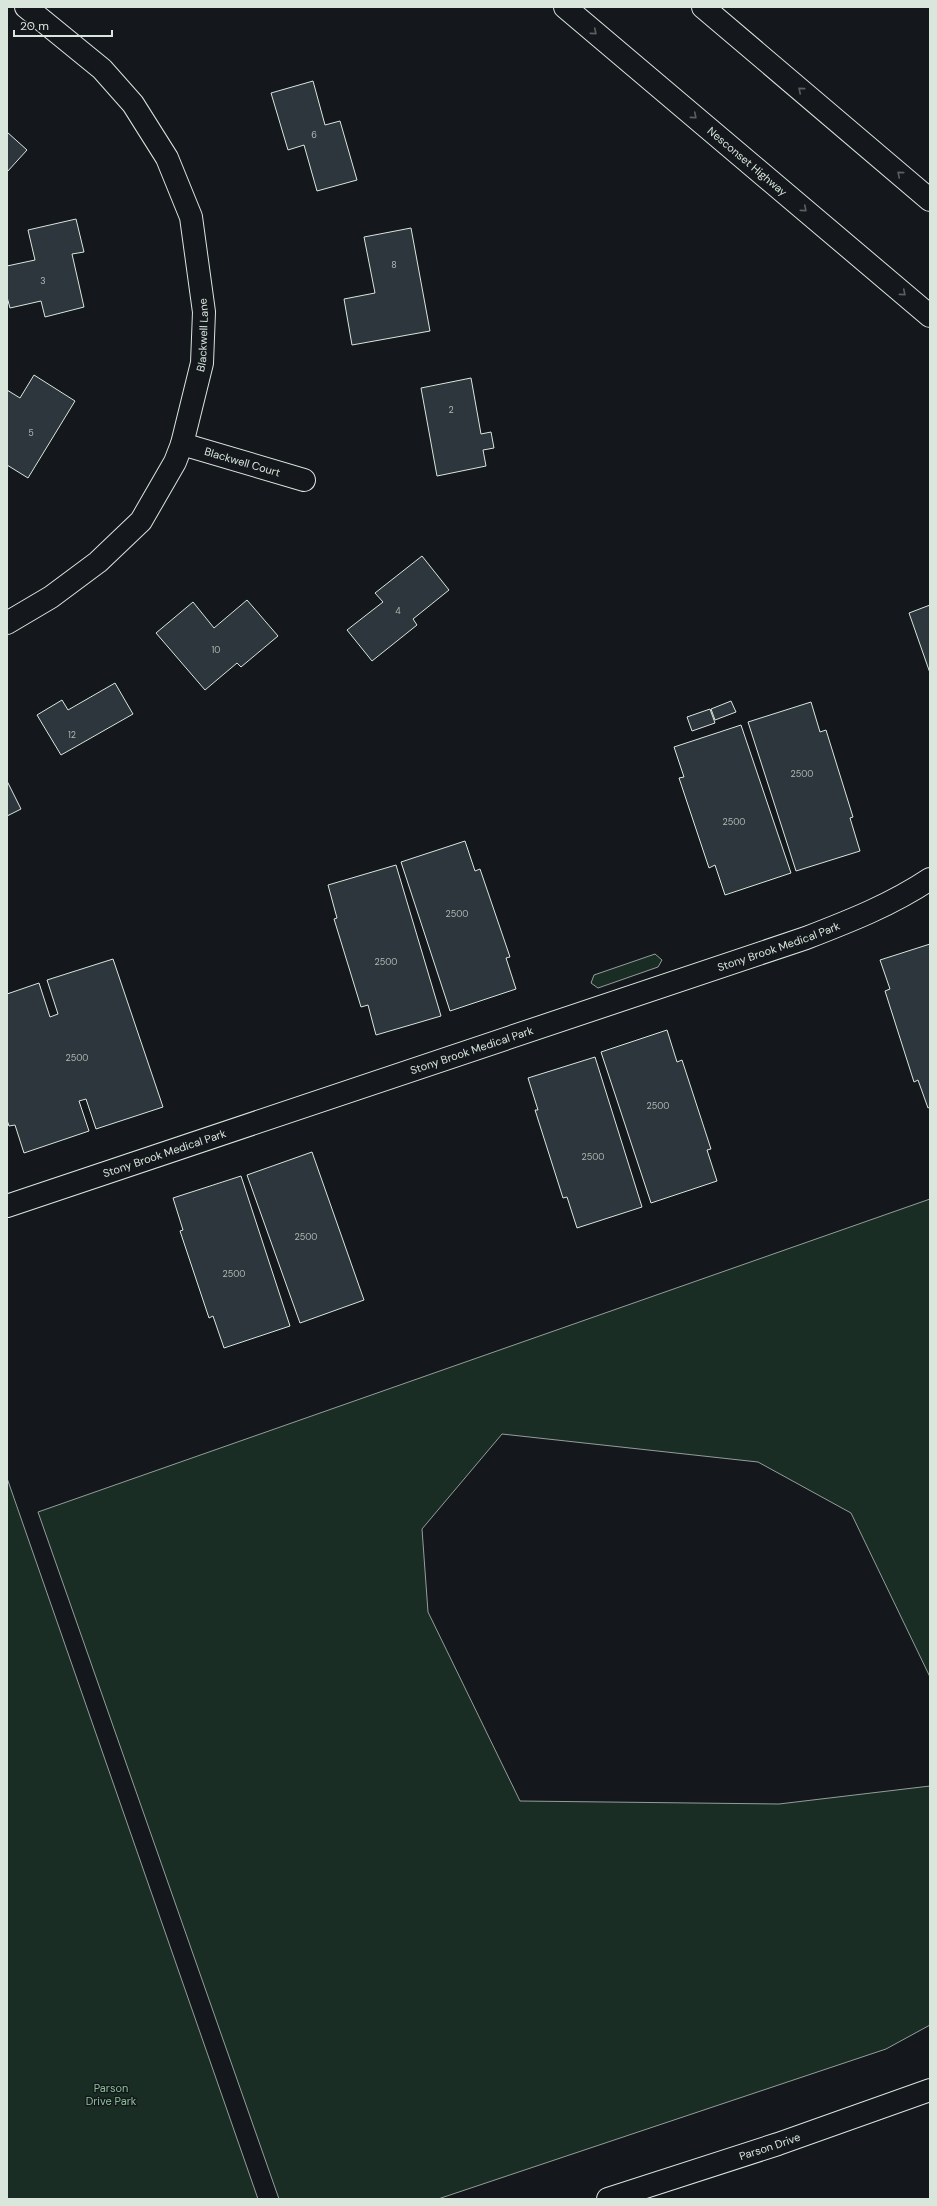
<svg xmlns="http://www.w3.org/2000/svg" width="937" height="2206" font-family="'DM Sans',sans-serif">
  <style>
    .green { fill: #1a2d24; stroke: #939e99 }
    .building { fill: #2c363c; stroke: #d8e6dc }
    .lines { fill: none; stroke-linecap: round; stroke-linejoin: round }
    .minor-casing { stroke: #d8e6dc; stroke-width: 24 }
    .highway-casing { stroke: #d8e6dc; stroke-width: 24 }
    .minor { stroke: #14181c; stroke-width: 22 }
    .highway { stroke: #14181c; stroke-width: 22 }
    .oneway { stroke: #59605f }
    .labels { text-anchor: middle; stroke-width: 3; stroke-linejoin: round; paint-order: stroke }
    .number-label { font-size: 9px; fill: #adbab4 }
    .street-label { font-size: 11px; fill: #d8e6dc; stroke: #14181c }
    .park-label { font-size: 11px; fill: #8ac095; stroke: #14181c }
  </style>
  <rect width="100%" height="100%" fill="#14181c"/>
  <path class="green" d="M 655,954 L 662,960 L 658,967 L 598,988 L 591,983 L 594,975 Z
    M 930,1199 L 930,1677 L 851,1513 L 758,1462 L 502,1434 L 422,1529 L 428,1612 L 520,1801 L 779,1804 L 930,1786 L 930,2025 L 886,2049 L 438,2199 L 279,2199 L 38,1512 Z
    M 7,1478 L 258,2199 L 7,2199 Z"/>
  <path class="building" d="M 313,81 L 325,125 L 340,121 L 357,180 L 317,191 L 304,145 L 288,150 L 271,93 Z
    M 7,132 L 27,150 L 7,172 Z
    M 76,219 L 84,252 L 72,254 L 84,307 L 45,317 L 41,301 L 10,308 L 7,297 L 7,266 L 35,260 L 28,230 Z
    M 411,228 L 430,331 L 352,345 L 344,299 L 375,293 L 364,237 Z
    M 34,375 L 75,401 L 28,478 L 7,465 L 7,390 L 20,398 Z
    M 471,378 L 481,434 L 491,432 L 494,448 L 483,450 L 486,466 L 437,476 L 421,388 Z
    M 422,556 L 449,590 L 413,619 L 417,625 L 372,661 L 347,630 L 383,602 L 375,593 Z
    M 247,600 L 278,636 L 241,667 L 237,663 L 205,690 L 156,633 L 193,602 L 214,628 Z
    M 930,605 L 930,673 L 909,613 Z
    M 115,683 L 133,714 L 61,755 L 37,715 L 62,700 L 68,710 Z
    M 731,701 L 736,712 L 715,720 L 711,709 Z
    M 811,702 L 820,732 L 826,730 L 853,817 L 850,818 L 860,851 L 796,871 L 748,722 Z
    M 710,709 L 715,723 L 692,731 L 687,717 Z
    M 741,725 L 791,873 L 725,895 L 715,865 L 709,868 L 679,778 L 684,777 L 674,747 Z
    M 7,781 L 21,809 L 7,816 Z
    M 465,841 L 475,871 L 480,869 L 510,957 L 506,958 L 516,989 L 450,1011 L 401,862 Z
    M 396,865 L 441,1016 L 376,1035 L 368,1005 L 361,1007 L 334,919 L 337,918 L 328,885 Z
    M 930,944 L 930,1107 L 928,1108 L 918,1080 L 914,1082 L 885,991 L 890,989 L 880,960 Z
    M 113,959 L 163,1107 L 96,1129 L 86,1099 L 79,1101 L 89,1131 L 24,1153 L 15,1125 L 9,1126 L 7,1120 L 7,994 L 39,983 L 50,1017 L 58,1014 L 47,980 Z
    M 667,1030 L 677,1062 L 682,1060 L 711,1149 L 707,1150 L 717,1181 L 651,1203 L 601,1052 Z
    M 595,1057 L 642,1207 L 577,1228 L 567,1197 L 563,1198 L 535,1110 L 538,1110 L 528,1078 Z
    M 312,1152 L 364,1300 L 300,1323 L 247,1175 Z
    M 241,1176 L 290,1326 L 224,1348 L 213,1316 L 209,1318 L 180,1231 L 183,1230 L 173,1198 Z"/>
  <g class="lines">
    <defs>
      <g id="minor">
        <path id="s1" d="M 182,444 L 304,480"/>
        <path id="s2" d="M 7,623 L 51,597 L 98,562 L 141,521 L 175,462 L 182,444 L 202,363 L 204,312 L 191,217 L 167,158 L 133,104 L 102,69 L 26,7"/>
        <path id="s3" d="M 7,1206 L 806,938 C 850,921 891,905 930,879"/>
        <path id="s4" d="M 608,2199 L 778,2144 L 930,2090"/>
      </g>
      <g id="highway">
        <path id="s5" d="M 565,7 L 930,316"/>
        <path d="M 703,7 L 930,200"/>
      </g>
    </defs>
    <use href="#minor" class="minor-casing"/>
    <use href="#highway" class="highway-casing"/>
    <use href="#minor" class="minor"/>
    <use href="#highway" class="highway"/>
  </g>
  <defs><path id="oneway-chevron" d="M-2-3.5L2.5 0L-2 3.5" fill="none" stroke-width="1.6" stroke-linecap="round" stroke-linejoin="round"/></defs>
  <g class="oneway">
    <use href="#oneway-chevron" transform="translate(594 32) rotate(40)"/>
    <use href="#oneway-chevron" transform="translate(801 90) rotate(-140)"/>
    <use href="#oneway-chevron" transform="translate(694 116) rotate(40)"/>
    <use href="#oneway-chevron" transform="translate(900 174) rotate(-140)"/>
    <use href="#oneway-chevron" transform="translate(804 209) rotate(40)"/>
    <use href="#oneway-chevron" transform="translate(903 293) rotate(40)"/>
  </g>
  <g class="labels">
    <g class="number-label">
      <text x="314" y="138">6</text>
      <text x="394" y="268">8</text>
      <text x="43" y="284">3</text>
      <text x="451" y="413">2</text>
      <text x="31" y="436">5</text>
      <text x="398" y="614">4</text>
      <text x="216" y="653">10</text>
      <text x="72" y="738">12</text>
      <text x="802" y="777">2500</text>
      <text x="734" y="825">2500</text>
      <text x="457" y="917">2500</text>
      <text x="386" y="965">2500</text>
      <text x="77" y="1061">2500</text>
      <text x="658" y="1109">2500</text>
      <text x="593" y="1160">2500</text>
      <text x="306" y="1240">2500</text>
      <text x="234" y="1277">2500</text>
    </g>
    <g class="street-label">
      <text dy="4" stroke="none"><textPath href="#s5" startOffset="239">Nesconset Highway</textPath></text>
      <text dy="4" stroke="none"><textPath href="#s2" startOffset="368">Blackwell Lane</textPath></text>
      <text dy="4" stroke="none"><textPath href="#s1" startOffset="63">Blackwell Court</textPath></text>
      <text dy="4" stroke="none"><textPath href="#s3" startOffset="814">Stony Brook Medical Park</textPath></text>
      <text dy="4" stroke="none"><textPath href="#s3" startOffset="490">Stony Brook Medical Park</textPath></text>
      <text dy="4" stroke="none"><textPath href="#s3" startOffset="166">Stony Brook Medical Park</textPath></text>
      <text dy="4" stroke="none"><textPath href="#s4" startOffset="170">Parson Drive</textPath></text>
    </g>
    <g class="park-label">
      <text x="111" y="2092">Parson<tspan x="111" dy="13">Drive Park</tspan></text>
    </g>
  </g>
  <rect width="937" height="2206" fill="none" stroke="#d8e6dc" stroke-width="16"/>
  <path d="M14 30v6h98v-6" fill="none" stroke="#d8e6dc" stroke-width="2"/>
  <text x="20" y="30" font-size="12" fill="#d8e6dc" stroke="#14181c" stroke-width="3" paint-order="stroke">20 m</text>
</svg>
